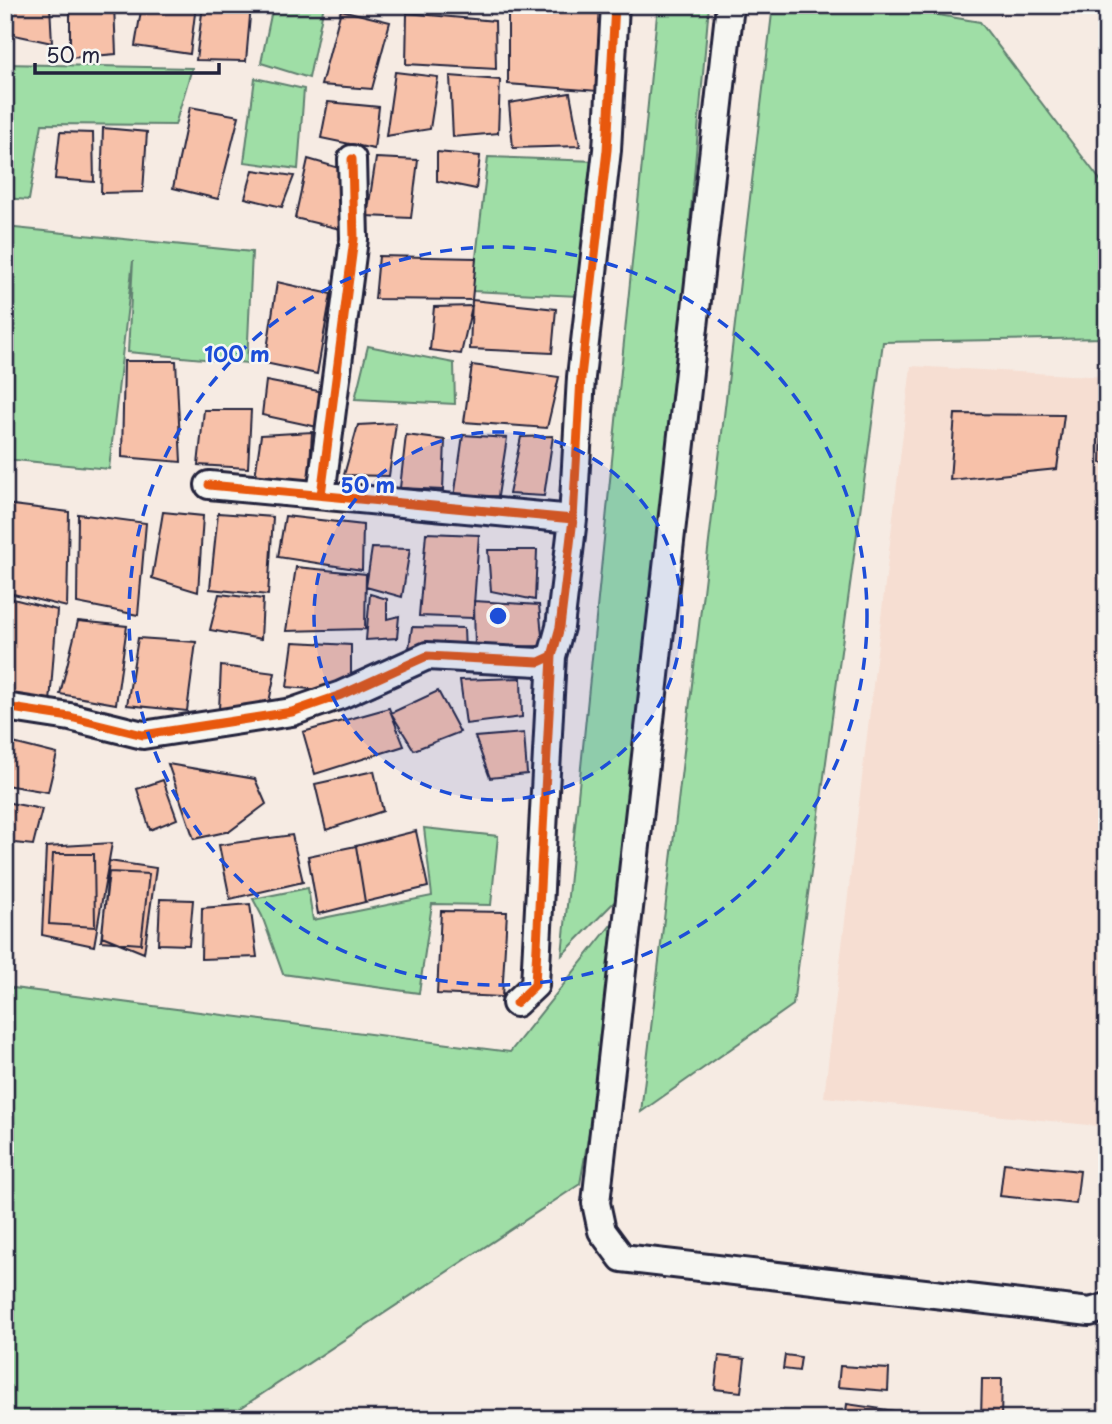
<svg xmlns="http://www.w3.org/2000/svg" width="1112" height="1424" font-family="'Playpen Sans',sans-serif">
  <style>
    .built { fill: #f6ded2 }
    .green { fill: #9fdea6; stroke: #608070; stroke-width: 2 }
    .building { fill: #f7c1a9; stroke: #22223b; stroke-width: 2 }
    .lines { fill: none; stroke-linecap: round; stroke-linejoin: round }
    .minor-casing { stroke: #22223b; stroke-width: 32 }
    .minor { stroke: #f6f6f2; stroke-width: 26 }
    .cycleway-casing { stroke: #f6f6f2; stroke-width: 13 }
    .cycleway { stroke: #e8590c; stroke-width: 9 }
    .ring { fill: none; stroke: #1d4ed8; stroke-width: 3.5; stroke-dasharray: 12 9 }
    .centre { fill: #1d4ed8; stroke: #f6f6f2; stroke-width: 3.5 }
    .ring-label { font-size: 21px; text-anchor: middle; font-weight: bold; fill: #1d4ed8; stroke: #f6f6f2; stroke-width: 5; stroke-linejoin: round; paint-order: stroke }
  </style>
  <rect width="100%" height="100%" fill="#f6ebe3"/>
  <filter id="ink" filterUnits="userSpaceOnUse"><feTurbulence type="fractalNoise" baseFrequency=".0143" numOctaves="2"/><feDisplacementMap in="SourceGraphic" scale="14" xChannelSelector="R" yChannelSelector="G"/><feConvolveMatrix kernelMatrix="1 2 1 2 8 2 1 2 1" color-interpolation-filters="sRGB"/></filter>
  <g filter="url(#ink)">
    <path class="built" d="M 911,366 L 1107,377 L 1107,1127 L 824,1097 Z"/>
    <path class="green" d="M 273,5 L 324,5 L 309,78 L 261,63 Z
      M 658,5 L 709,5 L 632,884 L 562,955 Z
      M 773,5 L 879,5 L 980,22 L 1107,189 L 1107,338 L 883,342 L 793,1005 L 641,1112 Z
      M 5,64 L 192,68 L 175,125 L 42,124 L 29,200 L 5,198 Z
      M 255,78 L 304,89 L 298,169 L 244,162 Z
      M 488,157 L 596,161 L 578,296 L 472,291 Z
      M 5,227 L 252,252 L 247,363 L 128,352 L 133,261 L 109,469 L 5,459 Z
      M 368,346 L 454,363 L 455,404 L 355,399 Z
      M 424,828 L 498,836 L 491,905 L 432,904 L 419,993 L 283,974 L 262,916 L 253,899 L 308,888 L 313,920 L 432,896 Z
      M 630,901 L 580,1184 L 224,1419 L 5,1419 L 5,987 L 510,1052 Z"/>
    <path class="building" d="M 5,5 L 50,5 L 52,43 L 5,33 Z
      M 70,5 L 114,5 L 116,54 L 70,58 Z
      M 142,5 L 196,5 L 190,54 L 135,46 Z
      M 203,5 L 251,5 L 246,61 L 196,60 Z
      M 508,5 L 603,13 L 598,91 L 508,84 Z
      M 341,10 L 390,22 L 372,89 L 321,85 Z
      M 407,13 L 495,21 L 496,69 L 406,64 Z
      M 395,72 L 438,77 L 430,129 L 386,136 Z
      M 450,76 L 500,80 L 498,133 L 453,137 Z
      M 570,93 L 580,146 L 513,148 L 509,103 Z
      M 328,102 L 379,107 L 374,149 L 321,138 Z
      M 190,107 L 239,116 L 218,199 L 173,188 Z
      M 103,128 L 147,132 L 143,192 L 101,193 Z
      M 60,132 L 93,133 L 94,182 L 55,179 Z
      M 437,152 L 480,156 L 476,189 L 437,181 Z
      M 376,158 L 418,160 L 411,218 L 367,216 Z
      M 308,159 L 346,170 L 340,229 L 295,218 Z
      M 253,170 L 294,176 L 282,207 L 245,198 Z
      M 379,256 L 476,258 L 472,300 L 375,299 Z
      M 277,282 L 331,294 L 317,374 L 265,363 Z
      M 472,300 L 556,309 L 552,353 L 470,349 Z
      M 472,306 L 461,354 L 430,350 L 434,307 Z
      M 124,361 L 176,361 L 181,462 L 122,457 Z
      M 472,365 L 559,377 L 547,428 L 464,422 Z
      M 266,381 L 324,392 L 322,428 L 262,415 Z
      M 204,410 L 251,410 L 248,468 L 198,465 Z
      M 955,414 L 1064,415 L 1057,469 L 950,480 Z
      M 1102,422 L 1107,422 L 1107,464 L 1101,463 Z
      M 396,423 L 389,476 L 344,475 L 358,425 Z
      M 312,432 L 309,481 L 255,477 L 261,435 Z
      M 406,435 L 445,440 L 443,490 L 400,488 Z
      M 463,435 L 507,438 L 498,496 L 454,498 Z
      M 553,436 L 544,496 L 509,494 L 521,437 Z
      M 5,504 L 69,512 L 67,607 L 5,592 Z
      M 163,512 L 203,516 L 198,592 L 152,578 Z
      M 218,513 L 273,517 L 268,595 L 210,589 Z
      M 78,514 L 146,523 L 138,615 L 77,603 Z
      M 285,516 L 363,525 L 362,570 L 278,557 Z
      M 426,533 L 479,535 L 473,618 L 419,616 Z
      M 372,548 L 410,549 L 402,597 L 366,587 Z
      M 488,550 L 537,550 L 535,600 L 491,591 Z
      M 296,567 L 366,574 L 365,629 L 286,631 Z
      M 219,594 L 263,599 L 261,639 L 210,630 Z
      M 370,594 L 387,599 L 387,619 L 399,616 L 397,638 L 366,640 Z
      M 5,597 L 57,610 L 50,703 L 5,691 Z
      M 474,601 L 539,605 L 543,646 L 475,648 Z
      M 78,621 L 127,626 L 116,704 L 60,694 Z
      M 412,627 L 464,628 L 465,653 L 409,648 Z
      M 138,638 L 196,642 L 187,711 L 127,705 Z
      M 293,642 L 351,645 L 351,675 L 324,690 L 287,687 Z
      M 221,666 L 275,673 L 268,707 L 219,710 Z
      M 521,678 L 522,717 L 466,724 L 460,680 Z
      M 438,691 L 460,732 L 414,750 L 391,713 Z
      M 389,708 L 404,746 L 315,774 L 303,732 Z
      M 524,733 L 527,774 L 490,778 L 475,737 Z
      M 13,743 L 57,754 L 48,792 L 5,785 L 5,769 Z
      M 168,764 L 255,779 L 266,804 L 230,831 L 194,839 Z
      M 374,771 L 383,811 L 326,830 L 315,784 Z
      M 163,780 L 177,819 L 150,830 L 137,789 Z
      M 5,802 L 42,809 L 33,845 L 5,842 Z
      M 416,831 L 428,887 L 365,902 L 356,846 Z
      M 292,835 L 303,882 L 230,899 L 219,845 Z
      M 112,843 L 94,946 L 42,935 L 46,847 Z
      M 356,846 L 365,902 L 318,914 L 308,856 Z
      M 53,854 L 94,854 L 95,927 L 49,924 Z
      M 109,861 L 156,868 L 144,953 L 102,936 Z
      M 109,872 L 149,874 L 141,944 L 101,941 Z
      M 160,899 L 193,900 L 189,945 L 158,944 Z
      M 250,904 L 257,957 L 201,959 L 202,908 Z
      M 441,911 L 507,912 L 502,997 L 437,994 Z
      M 1004,1163 L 1080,1171 L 1076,1204 L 1000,1196 Z
      M 785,1355 L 801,1357 L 799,1371 L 783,1369 Z
      M 719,1356 L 745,1359 L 741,1392 L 715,1389 Z
      M 840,1366 L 889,1369 L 888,1391 L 838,1387 Z
      M 982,1379 L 1002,1379 L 1001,1419 L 981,1419 Z
      M 847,1404 L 902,1412 L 901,1419 L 845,1419 Z
      M 711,1411 L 739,1415 L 739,1419 L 710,1419 Z"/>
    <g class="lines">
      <defs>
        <path id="minor" d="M 730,5 L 596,1203 L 602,1231 L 622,1258 L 1090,1312 L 1107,1307
          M 209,485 L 573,519
          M 321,495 L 354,239 L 352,159
          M 5,707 L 70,717 L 143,735 L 292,712 L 341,695 L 427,656 L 539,662 L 552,656
          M 516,1003 L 535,985 L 552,656 L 560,627 L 573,519 L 581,377 L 607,150 L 615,5"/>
      </defs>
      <use href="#minor" class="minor-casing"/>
      <use href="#minor" class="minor"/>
      <defs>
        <path id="cycleway" d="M 209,485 L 573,519
          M 321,495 L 354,239 L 352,159
          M 5,707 L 70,717 L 143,735 L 292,712 L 341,695 L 427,656 L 539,662 L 552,656
          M 516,1003 L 535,985 L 552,656 L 560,627 L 573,519 L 581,377 L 607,150 L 615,5"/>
      </defs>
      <use href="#cycleway" class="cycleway-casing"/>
      <use href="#cycleway" class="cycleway"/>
    </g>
  </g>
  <circle cx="498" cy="616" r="184" fill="#1d4ed8" fill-opacity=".12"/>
  <g class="ring">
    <circle cx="498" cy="616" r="184"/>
    <circle cx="498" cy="616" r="369"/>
  </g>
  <circle cx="498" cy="616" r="10" class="centre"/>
  <g class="ring-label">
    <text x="237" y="362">100 m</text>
    <text x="368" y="493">50 m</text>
  </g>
  <rect width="1112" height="1424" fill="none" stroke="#f6f6f2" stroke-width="28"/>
  <rect x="14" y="14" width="1084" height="1396" fill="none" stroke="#22223b" stroke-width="2.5" filter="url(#ink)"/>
  <path d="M35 63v10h184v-10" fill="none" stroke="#22223b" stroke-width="3.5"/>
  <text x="46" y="63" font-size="21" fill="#22223b" stroke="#f6f6f2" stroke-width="5" paint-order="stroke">50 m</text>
</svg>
